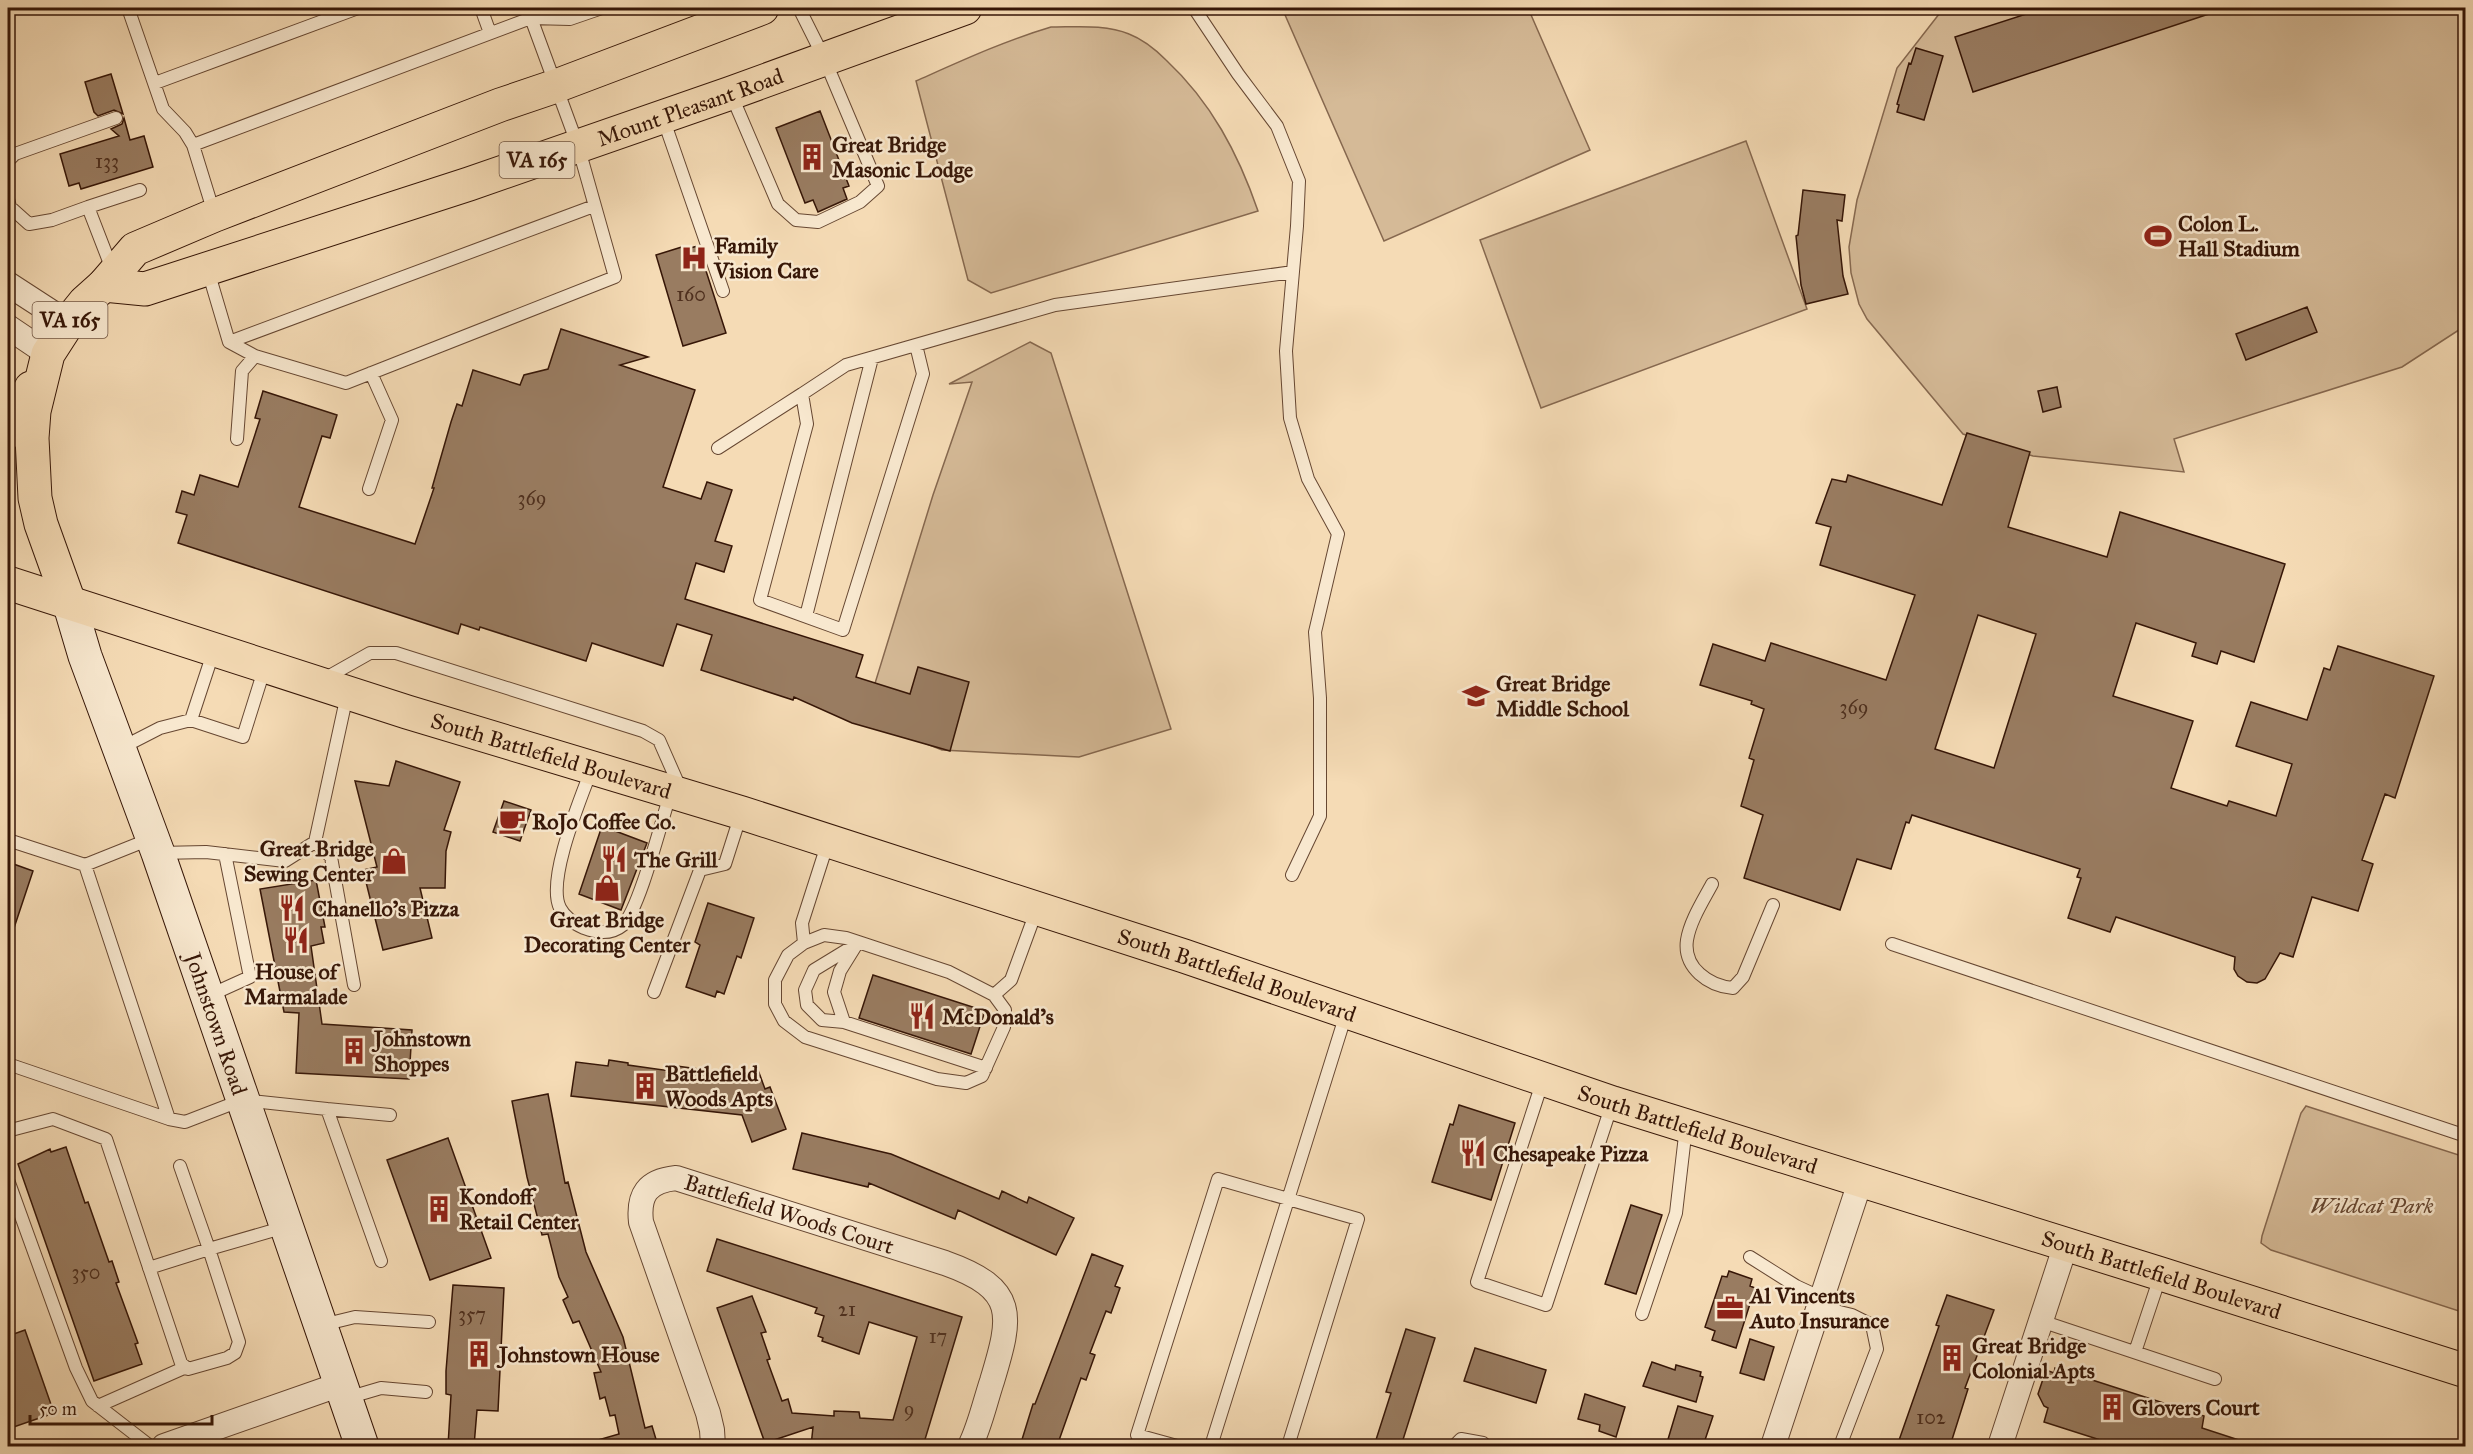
<svg xmlns="http://www.w3.org/2000/svg" width="2473" height="1454" font-family="'IM FELL Great Primer',serif">
  <style>
    .green { fill: #d5ba97; stroke: #86684f; stroke-width: 1.5 }
    .building { fill: #997c61; stroke: #361607; stroke-width: 1.5; fill-rule: evenodd }
    .lines { fill: none; stroke-linecap: round; stroke-linejoin: round }
    .lane-casing { stroke: #664732; stroke-width: 14 }
    .street-casing { stroke: #664732; stroke-width: 26 }
    .secondary-casing { stroke: #361607; stroke-width: 35 }
    .primary-casing { stroke: #361607; stroke-width: 35 }
    .lane { stroke: #f8e8cf; stroke-width: 12 }
    .street { stroke: #f8e8cf; stroke-width: 24 }
    .secondary { stroke: #f8e8cf; stroke-width: 33 }
    .primary { stroke: #f5dbb5; stroke-width: 33 }
    .labels { text-anchor: middle; stroke-width: 5; stroke-linejoin: round; paint-order: stroke }
    .number-label { font-size: 20px; fill: #4f301e }
    .shield { fill: #f8e8cf; stroke: #705543; stroke-width: 1.5 }
    .shield-label { font-size: 21px; font-weight: bold; fill: #361607 }
    .street-label { font-size: 22px; fill: #361607; stroke: #f8e8cf }
    .poi-label { font-size: 22px; font-weight: bold; fill: #361607; stroke: #f8e8cf; text-anchor: start }
    .park-label { font-size: 22px; font-style: italic; fill: #664732; stroke: #f8e8cf }
  </style>
  <rect width="100%" height="100%" fill="#f5dbb5"/>
  <filter id="stains"><feTurbulence type="fractalNoise" baseFrequency=".00333" numOctaves="4"/><feColorMatrix values="0 0 0 0 .2 0 0 0 0 .09 0 0 0 0 .02 0 0 0 .5 -.17"/></filter>
  <radialGradient id="worn" r=".72"><stop offset=".6" stop-color="#630" stop-opacity="0"/><stop offset="1" stop-color="#630" stop-opacity=".3"/></radialGradient>
  <path class="green" d="M 1282,8 L 1528,8 L 1590,150 L 1384,241 Z
    M 1948,8 L 2465,8 L 2465,326 L 2402,367 L 2174,439 L 2184,472 L 2033,456 L 1963,434 L 1867,319 L 1859,304 L 1851,273 L 1849,247 L 1857,200 L 1897,68 L 1943,9 Z
    M 1051,27 C 1076,27 1106,24 1129,34 C 1142,39 1156,50 1166,60 C 1211,102 1238,153 1258,211 L 991,293 L 968,280 L 916,81 C 961,61 1004,41 1051,27 Z
    M 1746,141 L 1807,309 L 1541,408 L 1480,240 Z
    M 1030,342 L 1051,353 L 1171,729 L 1079,757 L 942,750 L 864,719 L 933,495 L 972,382 L 949,384 Z
    M 2306,1106 L 2465,1157 L 2465,1313 L 2271,1250 L 2261,1243 L 2262,1236 L 2301,1113 Z"/>
  <path class="building" d="M 2045,8 L 2217,8 L 2218,11 L 1973,92 L 1955,37 Z
    M 1916,48 L 1943,56 L 1924,120 L 1897,112 L 1899,105 L 1897,104 L 1909,63 L 1911,64 Z
    M 111,74 L 123,114 L 114,110 L 98,116 L 94,112 L 85,82 Z
    M 820,111 L 849,186 L 843,188 L 847,199 L 818,212 L 813,200 L 805,203 L 776,128 Z
    M 124,118 L 130,140 L 144,136 L 153,167 L 81,189 L 79,183 L 69,186 L 60,154 L 119,136 L 111,129 L 122,124 Z
    M 1803,190 L 1845,195 L 1842,221 L 1837,220 L 1843,276 L 1848,294 L 1806,304 L 1801,285 L 1796,236 L 1798,235 Z
    M 685,246 L 686,249 L 698,246 L 726,333 L 683,346 L 656,255 Z
    M 2307,307 L 2317,332 L 2246,360 L 2236,334 Z
    M 561,329 L 648,357 L 620,365 L 695,390 L 663,487 L 701,499 L 707,482 L 732,490 L 715,541 L 732,546 L 724,572 L 696,563 L 685,599 L 863,655 L 856,677 L 910,694 L 918,667 L 969,682 L 950,751 L 852,723 L 794,697 L 793,700 L 701,670 L 712,635 L 677,624 L 663,666 L 592,643 L 586,661 L 480,627 L 479,630 L 461,624 L 458,634 L 178,543 L 187,515 L 176,512 L 182,491 L 194,495 L 200,475 L 238,487 L 260,419 L 255,418 L 263,391 L 337,415 L 330,438 L 322,436 L 299,507 L 415,544 L 434,488 L 432,488 L 451,422 L 457,404 L 462,406 L 473,370 L 520,385 L 524,375 L 548,369 Z
    M 2057,387 L 2061,407 L 2043,412 L 2038,391 Z
    M 1967,433 L 2030,452 L 2008,527 L 2107,557 L 2120,512 L 2285,564 L 2254,662 L 2221,651 L 2217,664 L 2192,656 L 2196,643 L 2136,623 L 2113,696 L 2193,721 L 2171,788 L 2227,806 L 2229,801 L 2276,816 L 2292,764 L 2236,746 L 2251,702 L 2307,720 L 2324,668 L 2330,670 L 2338,646 L 2434,676 L 2395,798 L 2385,794 L 2362,860 L 2373,864 L 2358,911 L 2312,897 L 2293,957 L 2280,953 L 2265,979 L 2257,983 L 2247,982 L 2238,976 L 2234,969 L 2235,957 L 2116,917 L 2110,932 L 2068,918 L 2081,878 L 2077,877 L 2080,869 L 1912,815 L 1909,823 L 1906,822 L 1891,869 L 1857,859 L 1840,910 L 1744,878 L 1763,815 L 1741,806 L 1754,760 L 1749,758 L 1764,709 L 1751,704 L 1752,701 L 1700,685 L 1713,644 L 1765,661 L 1771,643 L 1886,680 L 1915,595 L 1820,565 L 1831,527 L 1816,523 L 1832,479 L 1846,482 L 1848,475 L 1942,505 ZM 1978,615 L 2036,634 L 1994,768 L 1935,749 Z
    M 396,761 L 460,782 L 444,830 L 451,832 L 446,851 L 445,888 L 420,888 L 432,938 L 383,950 L 363,870 L 377,867 L 355,781 L 389,786 Z
    M 504,801 L 531,810 L 520,841 L 493,832 Z
    M 602,826 L 647,843 L 621,910 L 579,894 Z
    M 8,862 L 33,871 L 11,937 L 8,937 Z
    M 316,880 L 325,927 L 321,927 L 324,943 L 311,946 L 322,1024 L 412,1030 L 409,1079 L 296,1073 L 299,1013 L 284,1012 L 260,889 Z
    M 708,903 L 754,918 L 741,958 L 737,956 L 724,994 L 717,991 L 715,997 L 686,987 L 700,945 L 695,942 Z
    M 873,975 L 985,1011 L 971,1054 L 859,1018 Z
    M 609,1060 L 628,1063 L 628,1065 L 670,1071 L 670,1065 L 698,1069 L 698,1074 L 735,1079 L 758,1070 L 765,1089 L 770,1087 L 786,1129 L 752,1142 L 742,1115 L 571,1096 L 576,1062 L 608,1066 Z
    M 548,1094 L 565,1183 L 568,1182 L 586,1252 L 623,1337 L 645,1428 L 652,1426 L 658,1446 L 599,1446 L 598,1440 L 619,1434 L 615,1415 L 610,1416 L 605,1397 L 600,1399 L 594,1373 L 601,1372 L 579,1321 L 573,1323 L 563,1300 L 568,1297 L 559,1277 L 548,1234 L 542,1235 L 527,1177 L 512,1101 Z
    M 1459,1105 L 1515,1123 L 1491,1200 L 1432,1182 L 1450,1124 L 1453,1125 Z
    M 802,1133 L 891,1154 L 999,1199 L 1002,1191 L 1027,1203 L 1029,1197 L 1074,1218 L 1056,1255 L 958,1210 L 955,1219 L 869,1183 L 868,1187 L 793,1169 Z
    M 448,1138 L 491,1258 L 430,1280 L 387,1160 Z
    M 66,1147 L 85,1203 L 88,1202 L 109,1262 L 112,1261 L 119,1282 L 116,1283 L 138,1343 L 135,1344 L 142,1364 L 94,1381 L 18,1164 L 50,1149 L 51,1152 Z
    M 1631,1205 L 1662,1215 L 1636,1294 L 1605,1284 Z
    M 717,1239 L 962,1317 L 923,1446 L 811,1446 L 813,1427 L 765,1443 L 717,1308 L 752,1296 L 766,1332 L 761,1333 L 770,1359 L 767,1360 L 782,1401 L 788,1399 L 792,1413 L 834,1416 L 834,1411 L 859,1412 L 860,1418 L 893,1420 L 917,1337 L 869,1322 L 859,1354 L 822,1341 L 823,1338 L 818,1336 L 824,1316 L 815,1313 L 817,1308 L 707,1271 Z
    M 1092,1254 L 1123,1266 L 1115,1286 L 1120,1288 L 1111,1313 L 1106,1311 L 1090,1353 L 1095,1355 L 1086,1380 L 1081,1378 L 1057,1446 L 1020,1446 L 1033,1404 L 1035,1404 Z
    M 1729,1271 L 1752,1279 L 1750,1286 L 1755,1288 L 1736,1348 L 1712,1340 L 1715,1331 L 1705,1327 L 1722,1276 L 1727,1277 Z
    M 453,1285 L 504,1288 L 498,1411 L 477,1410 L 474,1446 L 448,1446 L 451,1395 L 446,1394 L 446,1371 Z
    M 1947,1295 L 1994,1310 L 1965,1388 L 1968,1389 L 1950,1446 L 1897,1446 L 1939,1326 L 1936,1325 Z
    M 1406,1329 L 1435,1338 L 1401,1446 L 1374,1446 L 1391,1393 L 1386,1392 Z
    M 25,1330 L 54,1413 L 8,1429 L 8,1336 Z
    M 1750,1339 L 1774,1347 L 1764,1380 L 1740,1373 Z
    M 1475,1348 L 1546,1370 L 1536,1403 L 1464,1381 Z
    M 1652,1362 L 1675,1370 L 1676,1365 L 1701,1372 L 1700,1376 L 1703,1377 L 1696,1402 L 1643,1386 Z
    M 2055,1368 L 2204,1416 L 2202,1428 L 2248,1443 L 2247,1446 L 2119,1446 L 2044,1422 L 2048,1408 L 2044,1406 L 2038,1394 L 2046,1370 L 2054,1373 Z
    M 1585,1394 L 1625,1407 L 1616,1437 L 1599,1431 L 1600,1425 L 1578,1419 Z
    M 1678,1406 L 1713,1416 L 1703,1446 L 1666,1446 Z"/>
  <g class="lines">
    <defs>
      <path id="lane" d="M 128,8 L 163,109 L 185,132 L 193,145
        M 481,8 L 490,33
        M 527,8 L 531,18 L 570,19 L 602,8
        M 1194,8 L 1238,74 L 1277,126 L 1299,181 L 1297,226 L 1286,351 L 1290,418 L 1308,479 L 1338,534 L 1315,632 L 1320,698 L 1320,816 L 1292,875
        M 155,83 L 358,8
        M 731,94 L 778,204 L 796,220 L 818,222 L 860,202 L 878,186 L 824,58 L 799,8
        M 663,118 L 723,291
        M 8,161 L 15,154 L 116,118
        M 8,199 L 10,207 L 29,224 L 52,220 L 88,207
        M 112,269 L 88,207 L 140,190
        M 208,271 L 229,342 L 255,356 L 346,383 L 615,277 L 578,146 L 531,18 L 193,145 L 214,213
        M 229,342 L 594,206
        M 916,345 L 923,374 L 843,630 L 760,600 L 807,424 L 802,394 L 846,365 L 1055,305 L 1293,272
        M 237,439 L 242,371 L 255,356
        M 718,448 L 802,394
        M 369,489 L 392,420 L 371,373
        M 806,616 L 872,358
        M 324,679 L 370,653 L 396,653 L 643,731 L 659,740 L 681,790
        M 191,720 L 214,650
        M 121,748 L 160,728 L 191,720 L 243,737 L 265,667
        M 592,768 C 581,798 546,880 560,908 C 565,918 575,924 584,928 C 597,933 611,935 623,925 C 640,908 662,818 671,792
        M 8,840 L 85,865 L 150,839
        M 315,842 L 331,857 L 354,985
        M 159,853 L 206,852 L 285,861 L 315,842 L 347,695
        M 85,865 L 169,1119
        M 1712,884 C 1703,901 1690,921 1687,940 C 1683,968 1709,986 1733,988 L 1743,977 L 1773,905
        M 824,935 L 846,938 L 949,972 L 994,995 L 1005,1010 L 1004,1027 L 982,1076 L 966,1083 L 937,1079 L 805,1037 L 784,1021 L 775,1004 L 775,980 L 788,955 L 804,943 Z
        M 858,942 L 840,971 L 834,992 L 844,1022 L 986,1068
        M 804,943 L 802,923 L 828,842
        M 1892,944 L 2466,1136
        M 654,992 L 700,870 L 725,864 L 741,814
        M 994,995 L 1011,980 L 1037,909
        M 208,996 L 250,977 L 225,854
        M 844,1022 L 822,1020 L 807,1005 L 805,990 L 814,970 L 855,945
        M 8,1064 L 169,1119 L 185,1122 L 242,1100 L 327,1109 L 381,1261
        M 1543,1080 L 1477,1282 L 1546,1305 L 1612,1104
        M 327,1109 L 390,1115
        M 8,1135 L 11,1130 L 53,1119 L 106,1139 L 181,1363 L 188,1369 L 227,1358 L 235,1353 L 239,1342 L 209,1249 L 285,1227
        M 8,1180 L 76,1368 L 92,1401 L 150,1446
        M 1750,1257 L 1796,1286 L 1822,1298
        M 149,1268 L 209,1249 L 180,1166
        M 1819,1307 L 1852,1315 L 1872,1325 L 1877,1349 L 1840,1446
        M 1642,1314 L 1676,1213 L 1686,1127
        M 2041,1321 L 2215,1379
        M 322,1325 L 355,1317 L 429,1322
        M 2135,1352 L 2161,1274
        M 347,1398 L 381,1388 L 426,1392
        M 98,1406 L 186,1367
        M 1177,1446 L 1137,1435 L 1218,1179 L 1358,1219 L 1288,1446
        M 1211,1446 L 1346,1014
        M 1454,1446 L 1461,1439 L 1483,1443 L 1486,1446"/>
      <g id="street">
        <path d="M 8,284 L 68,323"/>
        <path d="M 8,327 L 48,354"/>
        <path d="M 164,1446 L 341,1384"/>
        <path id="s1" d="M 713,1446 L 712,1430 L 708,1413 L 641,1222 C 638,1195 647,1181 676,1178 L 945,1263 C 1018,1289 1012,1315 992,1381 C 985,1402 980,1426 970,1446"/>
        <path d="M 1773,1446 L 1860,1182"/>
        <path d="M 2000,1446 L 2066,1244"/>
      </g>
      <g id="secondary">
        <path id="s2" d="M 69,602 L 85,656 L 158,853 L 362,1446"/>
      </g>
      <g id="primary">
        <path id="s3" d="M 104,285 L 145,289 L 469,184 L 731,93 L 965,8"/>
        <path d="M 8,432 L 31,388"/>
        <path id="s4" d="M 8,583 L 407,712 L 742,813 L 1184,956 L 1613,1103 L 2161,1274 L 2466,1371"/>
        <path d="M 69,602 L 41,524 L 35,498 L 32,438 L 34,411 L 48,354 L 68,323 L 85,302 L 104,285 L 135,249 L 215,215 L 500,105 L 556,86 L 762,8"/>
      </g>
    </defs>
    <use href="#lane" class="lane-casing"/>
    <use href="#street" class="street-casing"/>
    <use href="#secondary" class="secondary-casing"/>
    <use href="#primary" class="primary-casing"/>
    <use href="#lane" class="lane"/>
    <use href="#street" class="street"/>
    <use href="#secondary" class="secondary"/>
    <use href="#primary" class="primary"/>
  </g>
  <defs>
    <symbol id="building-bare" viewBox="-9 -9 18 18"><path d="M-4-6H4V6H1V3H-1V6H-4ZM-2.5-4.3h1.7v1.8h-1.7ZM.8-4.3h1.7v1.8H.8ZM-2.5-1h1.7V.8h-1.7ZM.8-1h1.7V.8H.8Z" fill="#8f2418" stroke="#f8e8cf" stroke-width="2.5" paint-order="stroke"/></symbol>
    <symbol id="stadium-bare" viewBox="-9 -9 18 18"><path d="M0-5a6.5 5 0 1 0 0 10a6.5 5 0 1 0 0-10ZM-3.5-1.8h7v3.6h-7Z" fill="#8f2418" stroke="#f8e8cf" stroke-width="2.5" paint-order="stroke"/></symbol>
    <symbol id="hospital-bare" viewBox="-9 -9 18 18"><path d="M-5-5h3v3.5h4V-5h3V5h-3V1.5h-4V5h-3Z" fill="#8f2418" stroke="#f8e8cf" stroke-width="2.5" paint-order="stroke"/></symbol>
    <symbol id="school-bare" viewBox="-9 -9 18 18"><path d="M0-5L7-2L0 1L-7-2ZM-4 1L0 2.5L4 1V4Q0 6-4 4Z" fill="#8f2418" stroke="#f8e8cf" stroke-width="2.5" paint-order="stroke"/></symbol>
    <symbol id="cafe-bare" viewBox="-9 -9 18 18"><path d="M-5.5-4.5H6V0H3Q3 3.5 0 3.5H-2.5Q-5.5 3.5-5.5 0ZM3-3.2v2h1.7v-2ZM-6 4.5H4V6H-6Z" fill="#8f2418" stroke="#f8e8cf" stroke-width="2.5" paint-order="stroke"/></symbol>
    <symbol id="restaurant-bare" viewBox="-9 -9 18 18"><path d="M-5-6h1v4h1v-4h1v4h1v-4h1v5L-1.5 .5V6h-2V.5L-5-1ZM5-6V6H3V1.5H1.5Q1.5-4 5-6Z" fill="#8f2418" stroke="#f8e8cf" stroke-width="2.5" paint-order="stroke"/></symbol>
    <symbol id="shop-bare" viewBox="-9 -9 18 18"><path d="M-5-2.5h2.3a2.7 3.5 0 0 1 5.4 0H5L5.5 6h-11ZM-1.5-2.5h3a1.5 2.3 0 0 0-3 0Z" fill="#8f2418" stroke="#f8e8cf" stroke-width="2.5" paint-order="stroke"/></symbol>
    <symbol id="office-bare" viewBox="-9 -9 18 18"><path d="M-6-3h4V-5.5h4V-3h4V5H-6ZM-1-4.5V-3h2v-1.5ZM-6 0V1H6V0Z" fill="#8f2418" stroke="#f8e8cf" stroke-width="2.5" paint-order="stroke"/></symbol>
  </defs>
  <g fill-rule="evenodd">
    <use href="#building-bare" x="793" y="138" width="38" height="38"/>
    <use href="#stadium-bare" x="2139" y="217" width="38" height="38"/>
    <use href="#hospital-bare" x="675" y="239" width="38" height="38"/>
    <use href="#school-bare" x="1457" y="677" width="38" height="38"/>
    <use href="#cafe-bare" x="493" y="802" width="38" height="38"/>
    <use href="#restaurant-bare" x="595" y="840" width="38" height="38"/>
    <use href="#shop-bare" x="375" y="842" width="38" height="38"/>
    <use href="#shop-bare" x="588" y="869" width="38" height="38"/>
    <use href="#restaurant-bare" x="273" y="889" width="38" height="38"/>
    <use href="#restaurant-bare" x="277" y="921" width="38" height="38"/>
    <use href="#restaurant-bare" x="903" y="997" width="38" height="38"/>
    <use href="#building-bare" x="335" y="1032" width="38" height="38"/>
    <use href="#building-bare" x="626" y="1067" width="38" height="38"/>
    <use href="#restaurant-bare" x="1454" y="1134" width="38" height="38"/>
    <use href="#building-bare" x="420" y="1190" width="38" height="38"/>
    <use href="#office-bare" x="1711" y="1289" width="38" height="38"/>
    <use href="#building-bare" x="460" y="1335" width="38" height="38"/>
    <use href="#building-bare" x="1933" y="1339" width="38" height="38"/>
    <use href="#building-bare" x="2093" y="1388" width="38" height="38"/>
  </g>
  <g class="labels">
    <g class="number-label">
      <text x="107" y="168">133</text>
      <text x="691" y="301">160</text>
      <text x="532" y="505">369</text>
      <text x="1854" y="714">369</text>
      <text x="86" y="1279">350</text>
      <text x="847" y="1316">21</text>
      <text x="472" y="1321">357</text>
      <text x="938" y="1343">17</text>
      <text x="909" y="1416">9</text>
      <text x="1931" y="1424">102</text>
    </g>
    <g class="shield">
      <rect x="499.5" y="142" width="75" height="36" rx="4.5"/>
      <rect x="32.5" y="302" width="75" height="36" rx="4.5"/>
    </g>
    <g class="shield-label">
      <text x="537" y="167">VA 165</text>
      <text x="70" y="327">VA 165</text>
    </g>
    <g class="street-label">
      <text dy="8" stroke="none"><textPath href="#s3" startOffset="616">Mount Pleasant Road</textPath></text>
      <text dy="8" stroke="none"><textPath href="#s4" startOffset="570">South Battlefield Boulevard</textPath></text>
      <text dy="8" stroke="none"><textPath href="#s4" startOffset="1290">South Battlefield Boulevard</textPath></text>
      <text dy="8" stroke="none"><textPath href="#s2" startOffset="447">Johnstown Road</textPath></text>
      <text dy="8" stroke="none"><textPath href="#s4" startOffset="1776">South Battlefield Boulevard</textPath></text>
      <text dy="8" stroke="none"><textPath href="#s1" startOffset="420">Battlefield Woods Court</textPath></text>
      <text dy="8" stroke="none"><textPath href="#s4" startOffset="2262">South Battlefield Boulevard</textPath></text>
    </g>
    <g class="poi-label">
      <text x="832" y="152">Great Bridge<tspan x="832" dy="25">Masonic Lodge</tspan></text>
      <text x="2178" y="231">Colon L.<tspan x="2178" dy="25">Hall Stadium</tspan></text>
      <text x="714" y="253">Family<tspan x="714" dy="25">Vision Care</tspan></text>
      <text x="1496" y="691">Great Bridge<tspan x="1496" dy="25">Middle School</tspan></text>
      <text x="532" y="829">RoJo Coffee Co.</text>
      <text x="374" y="856" text-anchor="end">Great Bridge<tspan x="374" dy="25">Sewing Center</tspan></text>
      <text x="634" y="867">The Grill</text>
      <text x="312" y="916">Chanello's Pizza</text>
      <text x="607" y="927" text-anchor="middle">Great Bridge<tspan x="607" dy="25">Decorating Center</tspan></text>
      <text x="296" y="979" text-anchor="middle">House of<tspan x="296" dy="25">Marmalade</tspan></text>
      <text x="942" y="1024">McDonald's</text>
      <text x="374" y="1046">Johnstown<tspan x="374" dy="25">Shoppes</tspan></text>
      <text x="665" y="1081">Battlefield<tspan x="665" dy="25">Woods Apts</tspan></text>
      <text x="1493" y="1161">Chesapeake Pizza</text>
      <text x="459" y="1204">Kondoff<tspan x="459" dy="25">Retail Center</tspan></text>
      <text x="1750" y="1303">Al Vincents<tspan x="1750" dy="25">Auto Insurance</tspan></text>
      <text x="1972" y="1353">Great Bridge<tspan x="1972" dy="25">Colonial Apts</tspan></text>
      <text x="499" y="1362">Johnstown House</text>
      <text x="2132" y="1415">Glovers Court</text>
    </g>
    <g class="park-label">
      <text x="2372" y="1213">Wildcat Park</text>
    </g>
  </g>
  <rect width="2473" height="1454" fill="none" stroke="#f5dbb5" stroke-width="30"/>
  <rect x="9" y="9" width="2455" height="1436" fill="none" stroke="#361607" stroke-width="3"/>
  <rect x="15" y="15" width="2443" height="1424" fill="none" stroke="#361607" stroke-width="1.5"/>
  <path d="M30 1415v9h182v-9" fill="none" stroke="#361607" stroke-width="3"/>
  <text x="39" y="1415" font-size="18" fill="#361607" stroke="#f8e8cf" stroke-width="4.5" paint-order="stroke">50 m</text>
  <rect width="100%" height="100%" filter="url(#stains)"/>
  <rect width="100%" height="100%" fill="url(#worn)"/>
</svg>
